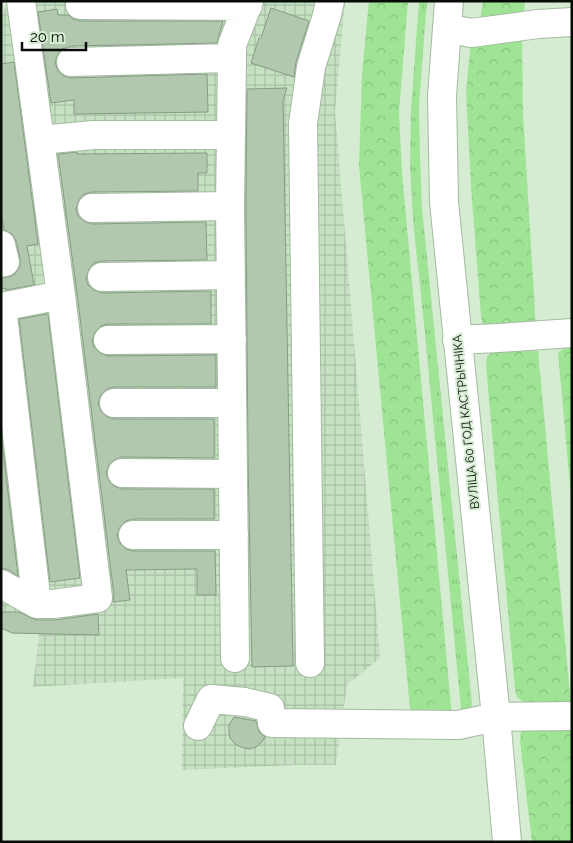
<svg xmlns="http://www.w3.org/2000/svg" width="573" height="843" font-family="Raleway,sans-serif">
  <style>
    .industrial { fill: url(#industrial-grid) }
    .grass { fill: url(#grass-tufts) }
    .forest { fill: url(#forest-crowns) }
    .building { fill: #b1c7ae; stroke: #879b84 }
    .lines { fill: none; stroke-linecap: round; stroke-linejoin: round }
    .minor-casing { stroke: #a4baa1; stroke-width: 30 }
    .minor { stroke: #fff; stroke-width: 28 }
    .labels { text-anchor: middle; stroke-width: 4; stroke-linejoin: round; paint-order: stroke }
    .street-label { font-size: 12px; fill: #070d06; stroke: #d5ecd2 }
  </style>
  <defs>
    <pattern id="industrial-grid" width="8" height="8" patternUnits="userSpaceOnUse" patternTransform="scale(1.25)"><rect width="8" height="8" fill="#c6e1c2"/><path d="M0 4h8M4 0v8" fill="none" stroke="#a9c0a5"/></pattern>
    <pattern id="grass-tufts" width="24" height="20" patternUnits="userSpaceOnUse" patternTransform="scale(1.25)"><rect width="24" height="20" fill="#9fe495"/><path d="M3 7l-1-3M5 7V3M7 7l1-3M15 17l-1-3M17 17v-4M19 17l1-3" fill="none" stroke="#87c27f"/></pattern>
    <pattern id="forest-crowns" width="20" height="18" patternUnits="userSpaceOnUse" patternTransform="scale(1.25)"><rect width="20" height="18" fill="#9fe495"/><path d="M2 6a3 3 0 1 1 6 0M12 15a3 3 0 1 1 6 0" fill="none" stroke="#87c27f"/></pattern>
  </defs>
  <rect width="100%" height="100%" fill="#d5ecd2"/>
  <path class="industrial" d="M 8,1 L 345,1 L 335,112 L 380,658 L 347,685 L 336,765 L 297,765 L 182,770 L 183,678 L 33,687 L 39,634 L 12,633 L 1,628 L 1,19 Z"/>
  <path class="grass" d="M 419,1 L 427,1 L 419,104 L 420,157 L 422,208 L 472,704 L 469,714 L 462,719 L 423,314 L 413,221 L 410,164 L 411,109 Z"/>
  <path class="forest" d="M 369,1 L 408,1 L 399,112 L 402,173 L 452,717 L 411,719 L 359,166 L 362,73 Z
    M 483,1 L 525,1 L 522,39 L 523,114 L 536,329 L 483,328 L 481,316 L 471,186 L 466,92 L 471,40 L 481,15 Z
    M 568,344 L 572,344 L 572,507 L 558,353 Z
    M 538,351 L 571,705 L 526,704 L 517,697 L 515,690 L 486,366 L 487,356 L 493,352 Z
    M 572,721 L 572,842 L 532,842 L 520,741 L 521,732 L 530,726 Z"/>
  <path class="building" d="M 271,8 L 309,21 L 296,62 L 294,77 L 251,63 L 259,38 L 261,38 Z
    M 57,9 L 58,15 L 68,15 L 73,19 L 80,21 L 223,21 L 217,43 L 71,46 L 62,49 L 58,54 L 55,62 L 58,71 L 64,76 L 71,78 L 207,74 L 208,112 L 74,114 L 74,100 L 51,103 L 38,12 Z
    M 14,62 L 38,244 L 27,246 L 34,285 L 6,290 L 6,288 L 1,289 L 1,278 L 9,277 L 15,274 L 20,266 L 20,258 L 16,241 L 12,234 L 4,230 L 1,212 L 1,64 Z
    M 287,88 L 283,100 L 293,666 L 252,667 L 248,459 L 246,206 L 247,89 Z
    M 77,152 L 77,154 L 207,153 L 207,173 L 198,173 L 198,191 L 92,192 L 84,194 L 79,200 L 76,209 L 78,216 L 84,221 L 92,224 L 206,222 L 207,260 L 102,261 L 94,263 L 89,269 L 86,278 L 88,285 L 94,290 L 102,293 L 211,291 L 211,324 L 107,324 L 101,326 L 95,332 L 92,341 L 94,347 L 100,353 L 108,356 L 216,355 L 216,387 L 114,387 L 107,389 L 101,395 L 98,403 L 101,411 L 107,417 L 114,419 L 214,419 L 214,458 L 122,457 L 114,460 L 109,465 L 106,473 L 109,481 L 114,486 L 122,489 L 214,489 L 214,519 L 133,519 L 126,521 L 120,527 L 117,535 L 120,543 L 126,549 L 133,551 L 215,551 L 216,595 L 197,595 L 197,569 L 126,570 L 130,600 L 113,602 L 114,596 L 77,293 L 58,154 Z
    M 48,314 L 80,578 L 50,582 L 19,319 Z
    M 1,434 L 18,576 L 9,570 L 1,568 Z
    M 1,612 L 19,612 L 31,618 L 37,620 L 55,620 L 98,614 L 99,635 L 12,633 L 1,628 Z
    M 234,717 L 256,721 L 259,732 L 265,737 L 262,742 L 256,747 L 249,749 L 241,747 L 235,744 L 230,738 L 229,731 L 229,725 Z"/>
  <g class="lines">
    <defs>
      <path id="minor" d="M 80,1 L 80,5 L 248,6
        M 449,1 L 442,96 L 444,202 L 496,717 L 507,842
        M 447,28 L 471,33 L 538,24 L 572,22
        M 71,62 L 232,58
        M 40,140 L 94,135 L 230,135
        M 92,208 L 230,206
        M 1,245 L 5,262 L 1,263
        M 102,277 L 231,275
        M 1,307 L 61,295
        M 2,307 L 37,604
        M 108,340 L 232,339
        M 457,340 L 499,338 L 572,333
        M 114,403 L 232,403
        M 122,473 L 233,474
        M 133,535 L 234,535
        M 1,584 L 37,604 L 53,604 L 98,598 L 61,295 L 21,1
        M 235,658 L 230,206 L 232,58 L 232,45 L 249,1
        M 310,663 L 303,124 L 311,67 L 327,15 L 330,1
        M 198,726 L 211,699 L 245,702 L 270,708 L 272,723 L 458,725 L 496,717 L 572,716"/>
    </defs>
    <use href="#minor" class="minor-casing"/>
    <use href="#minor" class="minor"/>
  </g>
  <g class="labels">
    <g class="street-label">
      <text transform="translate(466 422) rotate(-96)" y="4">ВУЛІЦА 60 ГОД КАСТРЫЧНІКА</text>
    </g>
  </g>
  <rect width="573" height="843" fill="none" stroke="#070d06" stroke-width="5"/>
  <path d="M22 42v8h64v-8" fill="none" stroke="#070d06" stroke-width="2.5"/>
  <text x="30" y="42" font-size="15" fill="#070d06" stroke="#d5ecd2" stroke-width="4" paint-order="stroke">20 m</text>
</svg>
